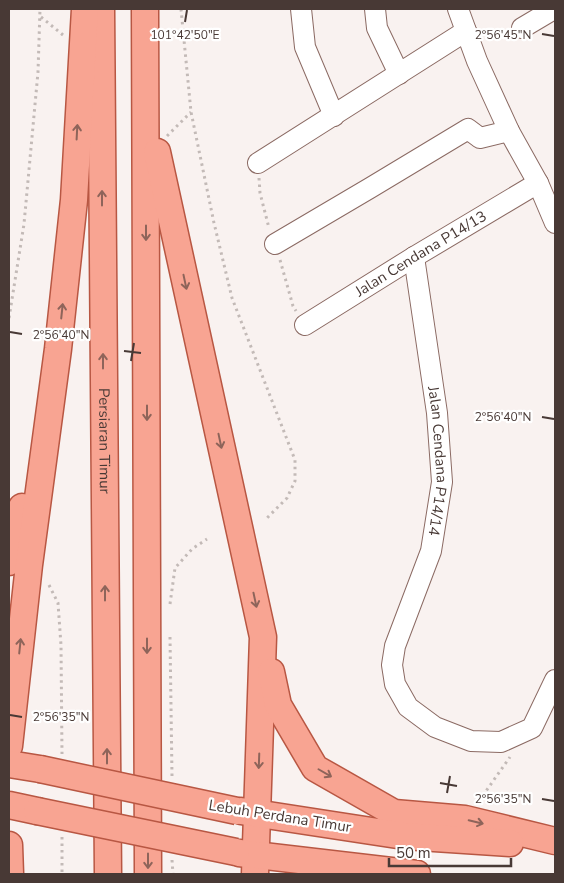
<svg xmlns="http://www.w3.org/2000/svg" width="564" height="883" font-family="'Nunito Sans',sans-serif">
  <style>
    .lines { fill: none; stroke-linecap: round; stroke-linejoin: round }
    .minor-casing { stroke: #8b6a63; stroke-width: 22 }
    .major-casing { stroke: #b85743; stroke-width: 29 }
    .path { stroke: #c3bab7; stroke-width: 3; stroke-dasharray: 2.5 4; stroke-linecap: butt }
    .minor { stroke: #fff; stroke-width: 20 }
    .major { stroke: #f8a492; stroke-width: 26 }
    .major-bridge-casing { stroke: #b85743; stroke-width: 29; stroke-linecap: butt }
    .major-bridge { stroke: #f8a492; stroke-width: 26 }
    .oneway { stroke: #8e645a }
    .ticks { fill: none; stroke: #483935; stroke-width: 2 }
    .labels { text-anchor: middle; stroke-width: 4.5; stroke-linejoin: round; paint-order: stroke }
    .street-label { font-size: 15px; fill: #483935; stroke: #fff }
    .ticks-label { font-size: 12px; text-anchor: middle; fill: #483935; stroke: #fff; stroke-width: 4.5; stroke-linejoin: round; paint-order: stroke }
  </style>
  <rect width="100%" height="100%" fill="#f9f2f0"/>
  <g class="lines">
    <defs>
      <g id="minor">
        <path d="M 301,9 L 305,47 L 334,116"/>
        <path d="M 375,9 L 377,28 L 399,74"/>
        <path d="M 458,9 L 477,61 L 509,131 L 538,183 L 555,223"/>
        <path d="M 522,28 L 554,9"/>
        <path d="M 258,163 L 466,31"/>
        <path d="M 275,244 L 370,188 L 468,129 L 480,138 L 509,131"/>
        <path id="s1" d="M 414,257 L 437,413 L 442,482 L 431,551 L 395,646 L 392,665 L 395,684 L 408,707 L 435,727 L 471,741 L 501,742 L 532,728 L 555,680"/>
        <path id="s2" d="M 305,325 L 414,257 L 538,183"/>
      </g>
      <g id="major">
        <path id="s3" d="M 101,9 L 108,874"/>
        <path d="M 145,9 L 148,874"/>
        <path d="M 157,152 L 263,637 L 255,874"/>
        <path d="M 9,562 L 22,507"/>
        <path d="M 271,672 L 278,705 L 315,768 L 394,813 L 465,819 L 555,841"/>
        <path d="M 9,746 L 29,565 L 58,349 L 74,200 L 85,9"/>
        <path d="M 9,764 L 40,769"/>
        <path d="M 9,805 L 37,811"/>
        <path d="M 241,811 L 404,836 L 510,843"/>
        <path d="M 9,845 L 10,874"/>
        <path d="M 239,853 L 417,874"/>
      </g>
    </defs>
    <use href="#minor" class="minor-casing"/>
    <use href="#major" class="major-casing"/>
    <path class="path" d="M 181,9 L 191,112 L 214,223 L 232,298 L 295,460 L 295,481 L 287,498 L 265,520
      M 41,17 L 63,35
      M 167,136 L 191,112
      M 259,178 L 260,193 L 269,228
      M 280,260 L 293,306 L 296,311
      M 9,318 L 24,224 L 38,72 L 40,9
      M 49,585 L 58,603 L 61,645 L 62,754
      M 170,604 L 175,568 L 192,549 L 207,539
      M 170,637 L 172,776
      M 479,801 L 510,757
      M 62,837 L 62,874
      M 172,860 L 173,874"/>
    <use href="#minor" class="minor"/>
    <use href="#major" class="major"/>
    <defs>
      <path id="major-bridge" d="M 40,769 L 237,811
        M 37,811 L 236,852"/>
    </defs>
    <use href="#major-bridge" class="major-bridge-casing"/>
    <use href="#major-bridge" class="major-bridge"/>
  </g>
  <defs><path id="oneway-shaft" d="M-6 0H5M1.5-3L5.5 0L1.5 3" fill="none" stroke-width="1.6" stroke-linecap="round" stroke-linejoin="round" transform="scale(1.25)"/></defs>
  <g class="oneway">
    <use href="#oneway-shaft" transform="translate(77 132) rotate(-87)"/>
    <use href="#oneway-shaft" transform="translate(102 198) rotate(-90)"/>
    <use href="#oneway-shaft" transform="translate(146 233) rotate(90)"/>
    <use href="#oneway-shaft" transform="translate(185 282) rotate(78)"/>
    <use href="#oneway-shaft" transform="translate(62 311) rotate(-84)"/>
    <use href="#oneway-shaft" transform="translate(103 361) rotate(-90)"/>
    <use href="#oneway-shaft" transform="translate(147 413) rotate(90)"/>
    <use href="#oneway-shaft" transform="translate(220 441) rotate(78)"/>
    <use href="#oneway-shaft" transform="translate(105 593) rotate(-90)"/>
    <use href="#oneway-shaft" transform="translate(255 600) rotate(78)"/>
    <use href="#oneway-shaft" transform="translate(20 646) rotate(-84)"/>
    <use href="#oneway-shaft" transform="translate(147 646) rotate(90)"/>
    <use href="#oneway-shaft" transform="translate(107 756) rotate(-90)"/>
    <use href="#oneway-shaft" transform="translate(259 761) rotate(92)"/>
    <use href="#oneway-shaft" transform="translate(325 773) rotate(30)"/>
    <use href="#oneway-shaft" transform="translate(476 822) rotate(13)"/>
    <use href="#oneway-shaft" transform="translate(148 861) rotate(90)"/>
  </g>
  <path class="ticks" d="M 185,22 L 187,10M 542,34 L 554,36M 10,332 L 22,334M 124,351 L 141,353M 131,361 L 134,343M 542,417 L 554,419M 10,715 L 22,717M 440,783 L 457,786M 447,793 L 450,776M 542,799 L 554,801"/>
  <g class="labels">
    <g class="street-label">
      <text dy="5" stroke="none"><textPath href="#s2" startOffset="136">Jalan Cendana P14/13</textPath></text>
      <text dy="5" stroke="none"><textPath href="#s3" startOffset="432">Persiaran Timur</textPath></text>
      <text dy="5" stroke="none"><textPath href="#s1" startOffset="206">Jalan Cendana P14/14</textPath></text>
      <text transform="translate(280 816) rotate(9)" y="5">Lebuh Perdana Timur</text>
    </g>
  </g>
  <g class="ticks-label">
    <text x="503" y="39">2°56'45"N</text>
    <text x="185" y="39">101°42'50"E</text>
    <text x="61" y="339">2°56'40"N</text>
    <text x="503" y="421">2°56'40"N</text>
    <text x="61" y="721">2°56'35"N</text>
    <text x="503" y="803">2°56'35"N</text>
  </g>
  <rect width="564" height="883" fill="none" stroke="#483935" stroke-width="20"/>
  <path d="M389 858v8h122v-8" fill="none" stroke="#483935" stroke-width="2.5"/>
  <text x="396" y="858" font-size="15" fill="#483935" stroke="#ffffff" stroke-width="4" paint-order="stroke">50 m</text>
</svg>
